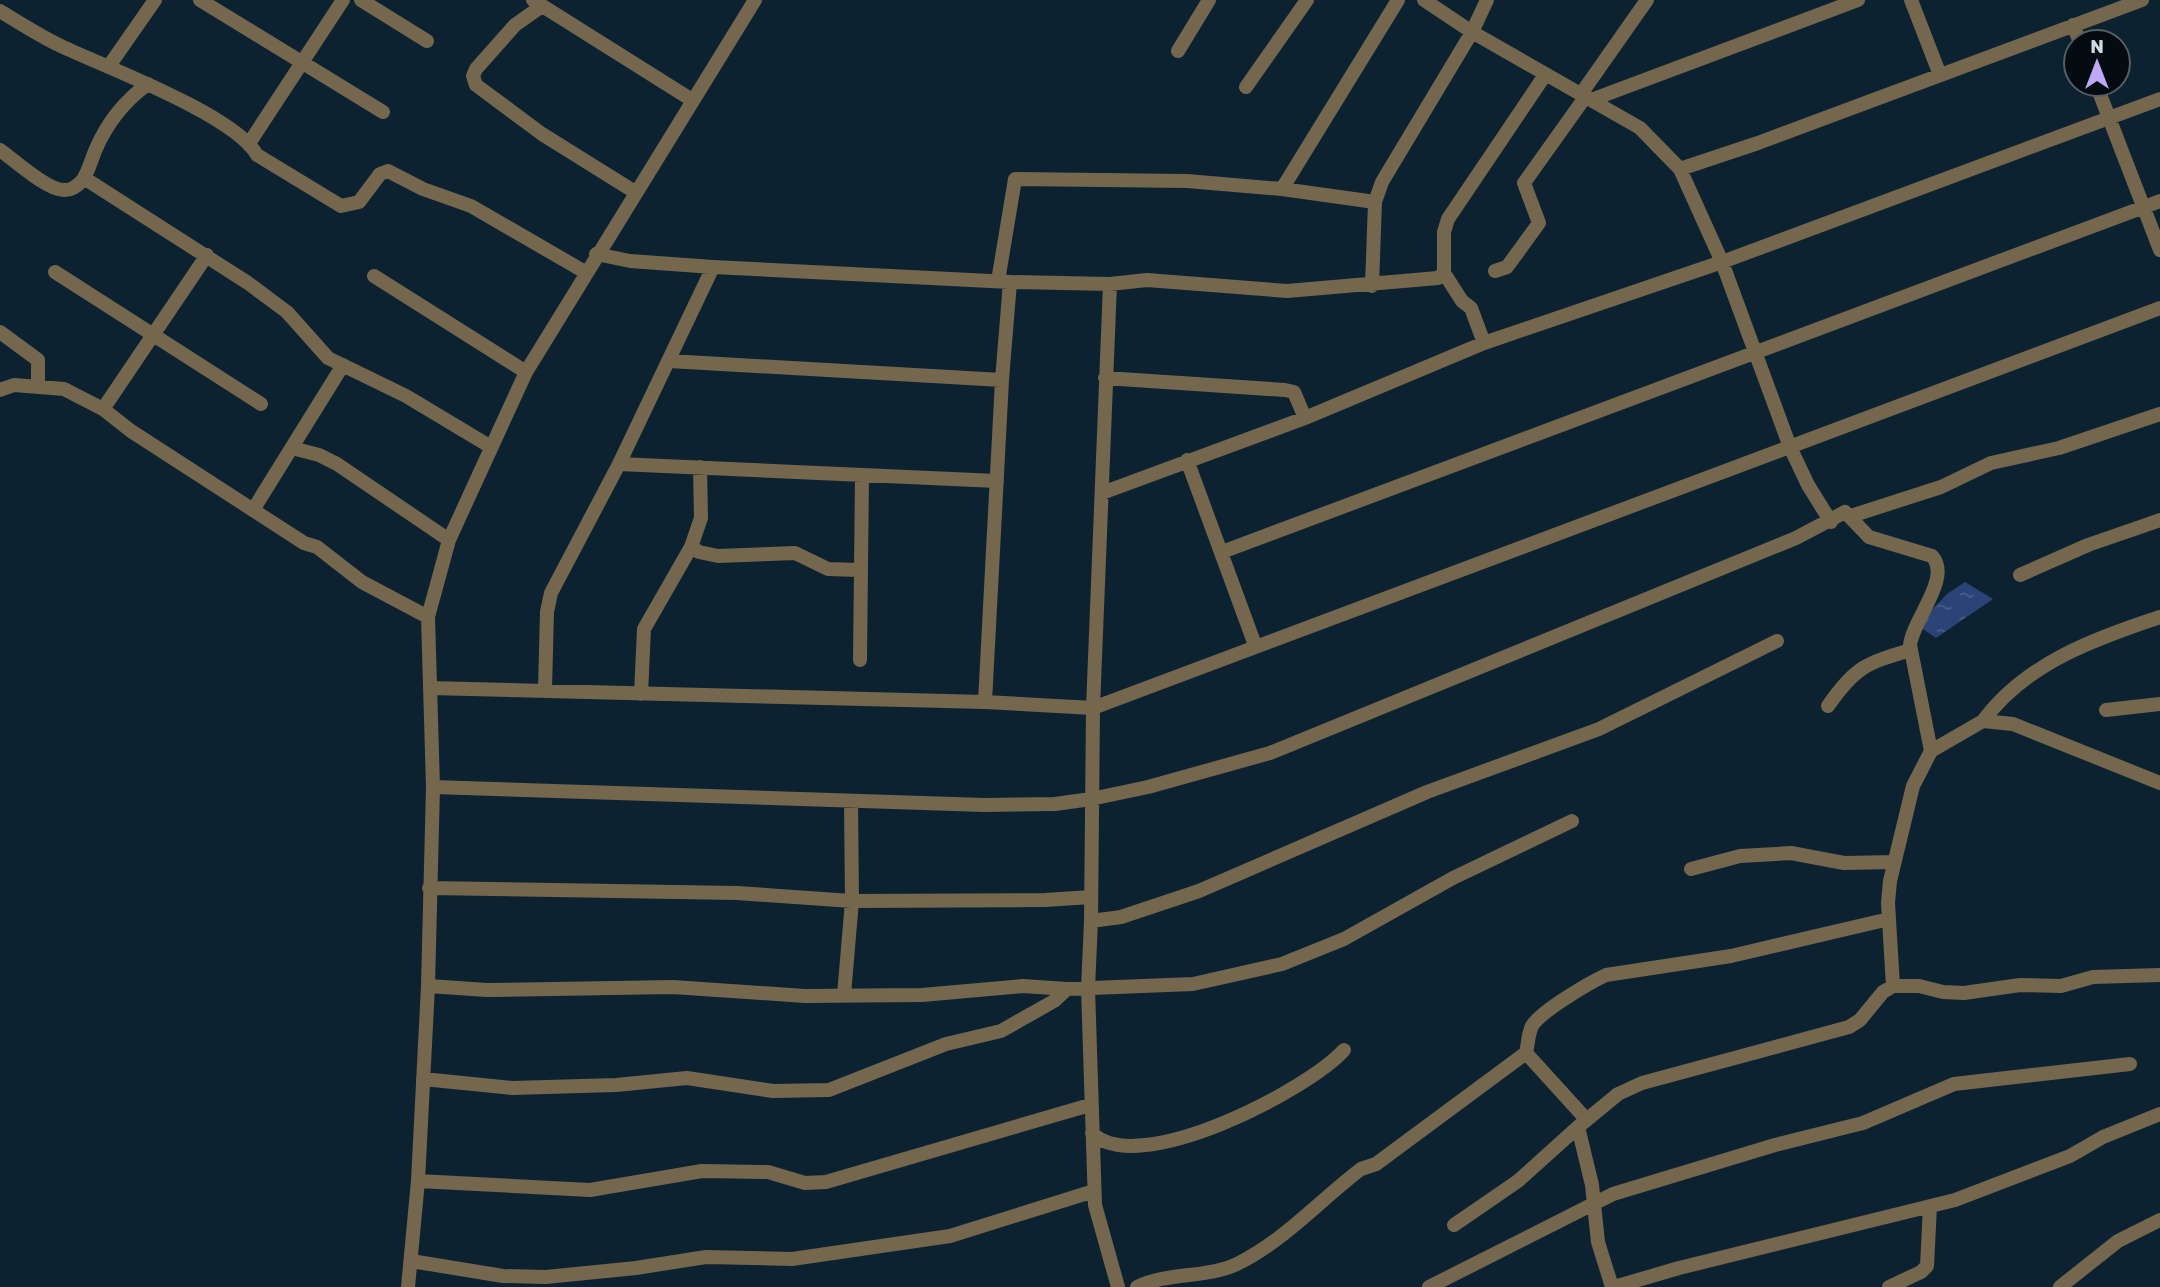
<svg xmlns="http://www.w3.org/2000/svg" width="2160" height="1287" font-family="Rubik,sans-serif">
  <style>
    .water { fill: url(#water-ripples) }
    .lines { fill: none; stroke-linecap: round; stroke-linejoin: round }
    .minor { stroke: #74674d; stroke-width: 14 }
  </style>
  <defs>
    <pattern id="water-ripples" width="26" height="14" patternUnits="userSpaceOnUse" patternTransform="scale(1.75)"><rect width="26" height="14" fill="#2b4376"/><path d="M2 4q2-2 4 0t4 0M15 11q2-2 4 0t4 0" fill="none" stroke="#495e89"/></pattern>
  </defs>
  <rect width="100%" height="100%" fill="#0c2231"/>
  <path class="water" d="M 1965,582 L 1993,599 L 1936,638 L 1917,625 L 1947,594 Z"/>
  <g class="lines">
    <path class="minor" d="M 200,0 L 383,112
      M 361,0 L 427,41
      M 533,0 L 692,100
      M 1424,0 L 1472,32 L 1640,128 L 1680,169 L 1722,262 L 1790,447 L 1808,485 L 1831,522
      M 1911,0 L 1940,75
      M 542,6 L 515,25 L 476,69 L 473,76 L 476,85 L 542,134 L 635,192
      M 0,11 C 20,23 40,36 61,46 C 105,67 235,115 257,155 L 341,206 L 359,202 L 380,174 L 388,171 L 423,189 L 471,206 L 585,272
      M 2073,25 L 2080,42
      M 1178,51 L 1209,0
      M 109,66 L 155,0
      M 2096,84 L 2160,250
      M 1246,87 L 1307,0
      M 1581,94 L 1647,0
      M 1591,100 L 1858,0
      M 250,142 L 343,0
      M 0,150 C 14,160 47,190 64,190 C 71,191 77,186 82,181 C 88,173 91,161 95,151 C 106,125 124,101 148,84
      M 1680,169 L 1758,143 L 2142,0
      M 84,178 L 248,283 L 287,312 L 328,358 L 406,396 L 491,447
      M 1282,189 L 1398,0
      M 596,254 L 630,261 L 713,267 L 1010,282 L 1110,284 L 1147,280 L 1287,291 L 1438,278 L 1444,273 L 1444,232 L 1448,219 L 1545,75
      M 1495,271 L 1507,267 L 1539,223 L 1524,183 L 1586,96
      M 55,272 L 261,404
      M 1444,273 L 1462,301 L 1471,308 L 1484,343
      M 374,276 L 526,372
      M 998,281 L 1015,179 L 1187,181 L 1282,189 L 1375,202 L 1382,182 L 1472,32 L 1487,0
      M 1110,284 L 1093,708 L 1091,921 L 1088,988 L 1095,1205 L 1118,1287
      M 1372,286 L 1375,202
      M 0,332 L 38,360 L 38,385
      M 669,361 L 1002,380
      M 1105,378 L 1285,390 L 1294,392 L 1305,418
      M 0,390 L 14,385 L 64,389 L 103,409 L 131,431 L 253,510 L 304,543 L 317,547 L 362,582 L 428,617
      M 103,409 L 207,255
      M 292,448 L 319,455 L 337,464 L 449,540
      M 1187,460 L 1255,645
      M 619,464 L 997,481
      M 1102,493 L 1305,418 L 1484,343 L 1722,262 L 2160,99
      M 253,510 L 343,365
      M 1851,516 L 1941,487 L 1991,463 L 2059,448 L 2160,414
      M 691,547 L 699,552 L 718,556 L 795,553 L 828,569 L 858,570
      M 1222,552 L 2160,201
      M 2020,575 L 2088,545 L 2160,520
      M 860,660 L 862,475
      M 430,688 L 985,702 L 1093,708 L 2160,308
      M 545,689 L 547,612 L 551,593 L 619,464 L 713,267
      M 641,694 L 644,629 L 691,547 L 701,518 L 700,467
      M 985,702 L 1002,380 L 1010,282
      M 1828,706 C 1855,667 1866,663 1911,650
      M 2106,710 L 2160,704
      M 1983,721 C 2026,663 2094,639 2160,617
      M 433,787 L 984,805 L 1055,804 L 1091,799 L 1148,787 L 1270,753 L 1796,538 L 1845,512 L 1869,537 L 1932,556 C 1952,578 1913,619 1910,645 L 1931,751
      M 1691,869 L 1740,856 L 1791,853 L 1844,863 L 1894,862
      M 429,888 L 737,893 L 852,901 L 1045,900 L 1091,897
      M 1091,921 L 1121,917 L 1199,891 L 1427,792 L 1599,729 L 1777,641
      M 428,986 L 487,990 L 673,987 L 805,996 L 922,995 L 1023,986 L 1067,989 L 1193,984 L 1282,964 L 1344,939 L 1453,878 L 1572,821
      M 1893,986 L 1888,903 L 1890,881 L 1913,786 L 1931,751 L 1983,721 L 2013,724 L 2160,783
      M 844,995 L 852,901 L 851,801
      M 1526,1053 L 1586,1119
      M 423,1079 L 512,1088 L 616,1085 L 687,1078 L 773,1091 L 829,1090 L 946,1044 L 1001,1031 L 1054,1001 L 1067,989
      M 1092,1133 C 1138,1179 1308,1090 1344,1050
      M 418,1181 L 590,1190 L 702,1171 L 768,1172 L 805,1183 L 826,1182 L 1090,1105
      M 1454,1225 L 1518,1181 L 1578,1127
      M 411,1261 L 503,1276 L 546,1277 L 636,1268 L 706,1257 L 792,1259 L 950,1236 L 1094,1191
      M 408,1287 L 418,1181 L 428,986 L 433,787 L 428,617 L 449,540 L 526,372 L 755,0
      M 1137,1287 C 1168,1272 1208,1278 1237,1264 C 1284,1241 1320,1200 1361,1169 L 1376,1164 L 1526,1053 C 1528,1045 1528,1034 1532,1026 C 1541,1011 1589,983 1606,975 L 1731,956 L 1889,919
      M 1429,1287 L 1613,1194 L 1775,1145 L 1863,1123 L 1954,1084 L 2130,1064
      M 1612,1287 L 1598,1242 L 1592,1185 L 1578,1127 L 1618,1094 L 1642,1083 L 1849,1027 L 1860,1020 L 1883,992 L 1893,986 L 1919,986 L 1943,992 L 1964,993 L 2020,985 L 2061,986 L 2093,977 L 2160,975
      M 1614,1287 L 1679,1268 L 1955,1200 L 2070,1156 L 2103,1137 L 2160,1114
      M 1889,1287 L 1921,1272 L 1927,1266 L 1930,1206
      M 2060,1287 L 2118,1241 L 2160,1220"/>
  </g>
  <g transform="translate(2097 63)"><circle r="33" fill="#040b11" stroke="#545e65" stroke-width="2"/>
  <path d="M0-5L12 26L0 18L-12 26Z" fill="#bea9f4"/>
  <text y="-10" font-size="19" font-weight="bold" text-anchor="middle" fill="#cddae4">N</text>
  </g>
</svg>
